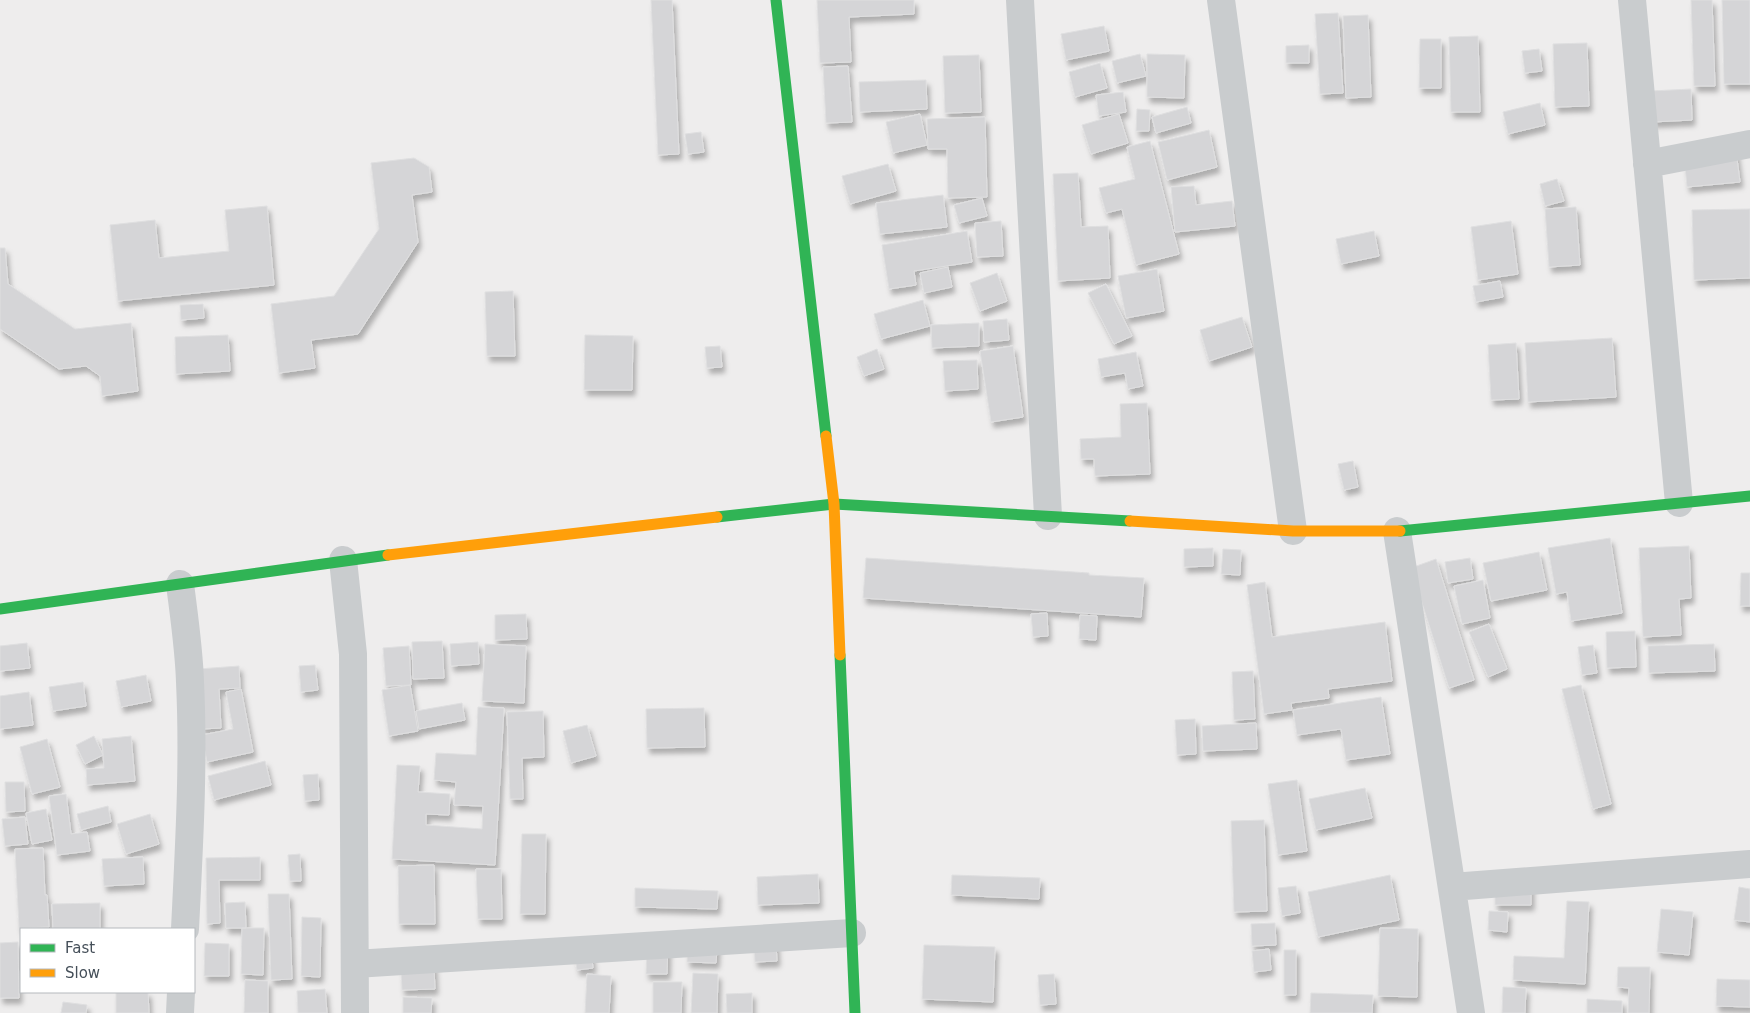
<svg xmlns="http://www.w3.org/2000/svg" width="1750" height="1013" font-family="'DejaVu Sans',sans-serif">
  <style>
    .building { fill: #d5d5d7; stroke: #dfdfe0; filter: url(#shadow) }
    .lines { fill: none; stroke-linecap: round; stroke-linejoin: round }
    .street { stroke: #c9ccce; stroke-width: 28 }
    .fast { stroke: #30b455; stroke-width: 11 }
    .slow { stroke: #ff9f0a; stroke-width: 11 }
  </style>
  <defs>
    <filter id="shadow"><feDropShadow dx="3" dy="5.5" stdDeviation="2.5" flood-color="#0004"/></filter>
  </defs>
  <rect width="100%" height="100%" fill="#eeeded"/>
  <path class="building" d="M 651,0 L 672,0 L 679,154 L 658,155 Z
    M 817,0 L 914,0 L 914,14 L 849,17 L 851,62 L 820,63 Z
    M 1691,0 L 1712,0 L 1715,86 L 1694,86 Z
    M 1722,0 L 1750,0 L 1750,84 L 1724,84 Z
    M 1338,13 L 1343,93 L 1320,94 L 1315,14 Z
    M 1368,15 L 1371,97 L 1346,98 L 1343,16 Z
    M 1104,26 L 1109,51 L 1066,60 L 1061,34 Z
    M 1478,36 L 1480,112 L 1451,112 L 1449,37 Z
    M 1420,39 L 1441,39 L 1441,88 L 1419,88 Z
    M 1587,43 L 1589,106 L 1555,107 L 1553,44 Z
    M 1309,45 L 1309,63 L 1286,63 L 1286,46 Z
    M 1539,49 L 1542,71 L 1525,73 L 1522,51 Z
    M 1140,54 L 1146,76 L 1117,83 L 1112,61 Z
    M 1147,54 L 1185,55 L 1184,98 L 1147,97 Z
    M 979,55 L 981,112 L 945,113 L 943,56 Z
    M 1100,63 L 1107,88 L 1075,97 L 1069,72 Z
    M 848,66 L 852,122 L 826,123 L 823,67 Z
    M 926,80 L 927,109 L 860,112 L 859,82 Z
    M 1691,89 L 1692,120 L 1652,122 L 1650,91 Z
    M 1123,92 L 1126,112 L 1099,116 L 1096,95 Z
    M 1540,103 L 1545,125 L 1508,134 L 1503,112 Z
    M 1187,107 L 1191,123 L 1156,133 L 1152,117 Z
    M 1137,109 L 1150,110 L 1149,131 L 1136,131 Z
    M 920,114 L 927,145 L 893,153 L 886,122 Z
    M 1119,114 L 1128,143 L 1091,154 L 1082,125 Z
    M 985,117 L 987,197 L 948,198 L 947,149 L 928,149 L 927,119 Z
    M 1209,130 L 1217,167 L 1167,180 L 1158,142 Z
    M 701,132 L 704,152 L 688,154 L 685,134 Z
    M 1150,141 L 1179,254 L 1136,265 L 1122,209 L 1106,213 L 1099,188 L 1135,179 L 1127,147 Z
    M 1736,151 L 1740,182 L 1687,187 L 1684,156 Z
    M 414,158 L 429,167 L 432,192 L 412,195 L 418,242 L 358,334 L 311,340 L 315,368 L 279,373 L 271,304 L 334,296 L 379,229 L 371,163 Z
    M 888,164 L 896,191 L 850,204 L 842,176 Z
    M 1078,173 L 1081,227 L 1108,226 L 1110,278 L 1058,281 L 1053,174 Z
    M 1557,179 L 1564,201 L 1545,206 L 1540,184 Z
    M 1194,186 L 1196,205 L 1232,201 L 1235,226 L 1175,232 L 1171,187 Z
    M 943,195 L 947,227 L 880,234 L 876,203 Z
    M 982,198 L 987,216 L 959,223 L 954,205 Z
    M 267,206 L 274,285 L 118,301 L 110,225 L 155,220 L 159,258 L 229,251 L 225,210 Z
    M 1576,207 L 1580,265 L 1549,267 L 1545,209 Z
    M 1750,209 L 1750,278 L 1694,280 L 1692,210 Z
    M 1001,221 L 1003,256 L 977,257 L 975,223 Z
    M 1511,221 L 1518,274 L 1478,280 L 1471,227 Z
    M 967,231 L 972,262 L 914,271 L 916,285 L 889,289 L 882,245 Z
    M 1374,231 L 1379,256 L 1341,264 L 1336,239 Z
    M 0,248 L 5,248 L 8,284 L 75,329 L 131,323 L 138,391 L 102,396 L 100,376 L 86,366 L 59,369 L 0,329 Z
    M 948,267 L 952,287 L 924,293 L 920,273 Z
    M 1157,269 L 1164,311 L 1126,318 L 1118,276 Z
    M 997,273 L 1007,301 L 980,311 L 970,283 Z
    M 1500,281 L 1503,297 L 1476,302 L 1473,286 Z
    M 1106,284 L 1132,336 L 1114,344 L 1088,293 Z
    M 513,291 L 515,356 L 487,356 L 485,292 Z
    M 923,300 L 930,326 L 881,339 L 874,314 Z
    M 203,304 L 204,318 L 181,320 L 180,305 Z
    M 1242,317 L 1252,347 L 1209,361 L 1200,330 Z
    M 1007,319 L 1009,340 L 984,342 L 983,321 Z
    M 979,323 L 979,346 L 932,348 L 931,325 Z
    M 228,335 L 230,371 L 176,374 L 175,337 Z
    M 585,335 L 633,336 L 632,390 L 584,390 Z
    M 1612,338 L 1616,397 L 1528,402 L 1525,343 Z
    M 1516,343 L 1519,399 L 1491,400 L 1488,345 Z
    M 720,346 L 722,367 L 707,368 L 705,347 Z
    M 1013,346 L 1023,417 L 991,422 L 980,351 Z
    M 877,349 L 884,369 L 864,376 L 857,357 Z
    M 1136,352 L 1143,386 L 1128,389 L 1125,373 L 1101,377 L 1098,359 Z
    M 977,360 L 978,389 L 945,391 L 943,361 Z
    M 1147,403 L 1150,474 L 1095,476 L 1094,459 L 1081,459 L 1080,439 L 1121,437 L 1120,404 Z
    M 1353,461 L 1358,487 L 1344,490 L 1338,464 Z
    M 1610,538 L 1622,613 L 1571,621 L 1567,592 L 1556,594 L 1548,548 Z
    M 1689,546 L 1691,598 L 1679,599 L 1681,635 L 1643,637 L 1639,548 Z
    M 1213,548 L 1213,566 L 1184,567 L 1184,549 Z
    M 1223,549 L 1241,550 L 1240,575 L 1221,574 Z
    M 1539,552 L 1547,590 L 1491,601 L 1483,563 Z
    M 866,558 L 1089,573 L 1089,575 L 1144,578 L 1141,617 L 863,598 Z
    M 1470,558 L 1473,579 L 1448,583 L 1445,562 Z
    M 1436,559 L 1474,680 L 1449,688 L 1411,568 Z
    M 1741,573 L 1750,573 L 1750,606 L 1740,606 Z
    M 1483,580 L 1490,618 L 1462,624 L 1454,586 Z
    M 1265,582 L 1272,637 L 1385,622 L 1392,681 L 1328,689 L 1329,698 L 1291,703 L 1292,710 L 1264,714 L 1247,585 Z
    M 1047,613 L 1048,636 L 1033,637 L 1031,614 Z
    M 526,614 L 527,639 L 495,640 L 495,615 Z
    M 1080,615 L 1097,616 L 1096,640 L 1079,639 Z
    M 1489,624 L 1507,669 L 1488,677 L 1469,632 Z
    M 1635,631 L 1636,667 L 1607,668 L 1606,632 Z
    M 442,641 L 444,678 L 413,679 L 412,642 Z
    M 478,642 L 479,664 L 451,666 L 450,644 Z
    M 27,643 L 30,668 L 0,671 L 0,646 Z
    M 485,644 L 526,646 L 524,703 L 482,701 Z
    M 1714,644 L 1715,671 L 1649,673 L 1648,646 Z
    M 1593,645 L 1597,673 L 1582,675 L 1578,647 Z
    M 409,646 L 411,685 L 386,686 L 383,648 Z
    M 315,665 L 318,690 L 301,692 L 299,666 Z
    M 239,666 L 240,688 L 219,689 L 221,728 L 201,729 L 198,669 Z
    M 1253,671 L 1255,719 L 1234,720 L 1232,672 Z
    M 146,675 L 151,701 L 121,707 L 116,681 Z
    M 83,682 L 86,706 L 53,711 L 49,687 Z
    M 410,685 L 418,731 L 389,736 L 382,690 Z
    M 1581,685 L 1611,804 L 1593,809 L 1562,689 Z
    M 241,689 L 253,752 L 207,762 L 202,735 L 233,729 L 226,692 Z
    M 29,692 L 33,725 L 0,729 L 0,696 Z
    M 1381,697 L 1390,754 L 1346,760 L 1341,729 L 1297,735 L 1293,710 Z
    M 462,703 L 465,720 L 419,729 L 416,711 Z
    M 478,707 L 504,708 L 495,865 L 392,859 L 397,765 L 420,766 L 418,792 L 450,794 L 449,815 L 426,814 L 426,825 L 482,829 L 483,806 L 454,805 L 456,782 L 434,780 L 436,753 L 476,755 Z
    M 704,708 L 705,747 L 647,748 L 646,709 Z
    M 543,711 L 544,757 L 522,758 L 523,799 L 510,799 L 507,712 Z
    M 1195,719 L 1196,754 L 1177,755 L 1175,720 Z
    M 1256,723 L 1257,749 L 1203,751 L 1202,726 Z
    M 587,725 L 596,756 L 571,763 L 563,731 Z
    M 94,736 L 103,755 L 85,764 L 76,745 Z
    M 131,736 L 135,781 L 87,785 L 86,769 L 104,768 L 102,739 Z
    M 47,739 L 60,787 L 32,794 L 20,747 Z
    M 265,761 L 271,785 L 214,800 L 208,776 Z
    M 318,774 L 319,800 L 305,801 L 303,775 Z
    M 1297,780 L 1307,851 L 1278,855 L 1268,784 Z
    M 5,782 L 24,782 L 25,811 L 6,812 Z
    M 1365,788 L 1372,818 L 1316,830 L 1309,799 Z
    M 66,794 L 71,834 L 87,832 L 90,851 L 57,855 L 49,796 Z
    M 108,806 L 111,822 L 81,830 L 77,814 Z
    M 46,809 L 52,840 L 32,844 L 26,813 Z
    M 150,814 L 159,844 L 126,854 L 117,824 Z
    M 25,817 L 28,844 L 5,846 L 2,819 Z
    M 1264,820 L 1267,911 L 1234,912 L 1231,821 Z
    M 522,834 L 546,834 L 545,914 L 520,914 Z
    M 43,848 L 45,895 L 47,895 L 49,927 L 19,928 L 15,849 Z
    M 300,854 L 301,881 L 290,881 L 288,855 Z
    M 143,857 L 144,884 L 104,886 L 102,859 Z
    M 260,857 L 260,880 L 219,880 L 220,923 L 207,924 L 206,858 Z
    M 434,865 L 435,924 L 399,924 L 398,866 Z
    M 476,869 L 501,869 L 502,919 L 478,919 Z
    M 818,874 L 819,903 L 758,905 L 757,877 Z
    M 952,875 L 1040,878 L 1039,899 L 951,895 Z
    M 1390,875 L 1399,920 L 1318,937 L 1308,892 Z
    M 1495,883 L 1531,883 L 1531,905 L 1495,905 Z
    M 1296,886 L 1300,913 L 1282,916 L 1278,888 Z
    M 1739,887 L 1750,889 L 1750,922 L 1734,920 Z
    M 635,888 L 718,891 L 717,909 L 635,907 Z
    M 268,894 L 289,894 L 292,979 L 271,980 Z
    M 1567,901 L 1589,902 L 1585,984 L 1513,980 L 1514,956 L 1564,958 Z
    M 245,902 L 246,928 L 226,928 L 225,903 Z
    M 100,903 L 100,929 L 53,929 L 52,904 Z
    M 1661,909 L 1693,912 L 1689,955 L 1657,952 Z
    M 1489,911 L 1508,912 L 1507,932 L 1488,930 Z
    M 302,917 L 321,918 L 320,977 L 301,976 Z
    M 1275,923 L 1276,945 L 1252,946 L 1251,924 Z
    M 775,927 L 777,961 L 755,962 L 753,928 Z
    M 242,928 L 264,928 L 263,975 L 241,974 Z
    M 1380,928 L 1418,929 L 1417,997 L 1378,996 Z
    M 688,933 L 718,935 L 716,963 L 687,962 Z
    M 647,941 L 668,941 L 667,974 L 646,974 Z
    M 18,942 L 19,998 L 0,998 L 0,943 Z
    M 590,942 L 593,968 L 577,970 L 573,945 Z
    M 205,943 L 229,944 L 229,976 L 204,976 Z
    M 924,945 L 995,947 L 993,1002 L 922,999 Z
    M 433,949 L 435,989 L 402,990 L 400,950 Z
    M 1269,949 L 1271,970 L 1254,972 L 1252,951 Z
    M 1284,950 L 1296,950 L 1296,995 L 1284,995 Z
    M 1618,967 L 1650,967 L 1649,1013 L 1628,1013 L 1629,988 L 1617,987 Z
    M 693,973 L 718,974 L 717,1013 L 691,1013 Z
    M 587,974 L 611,976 L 609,1013 L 585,1013 Z
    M 1054,974 L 1056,1004 L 1040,1005 L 1038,975 Z
    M 1717,979 L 1750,980 L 1750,1007 L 1716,1006 Z
    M 245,980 L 268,981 L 268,1013 L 244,1013 Z
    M 653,982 L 682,982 L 681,1013 L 653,1013 Z
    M 1503,987 L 1526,988 L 1525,1013 L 1502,1013 Z
    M 325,989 L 327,1013 L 298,1013 L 297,991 Z
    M 116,992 L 148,992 L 149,1013 L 116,1013 Z
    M 752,993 L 752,1013 L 727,1013 L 726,994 Z
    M 1311,993 L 1373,995 L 1372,1013 L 1310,1013 Z
    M 403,997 L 432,998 L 431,1013 L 403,1013 Z
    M 1587,999 L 1622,1001 L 1622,1013 L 1587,1013 Z
    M 63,1002 L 87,1005 L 86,1013 L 61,1013 Z"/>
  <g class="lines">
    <path class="street" d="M 1020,0 L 1048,516
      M 1221,0 L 1293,531
      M 1632,0 L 1679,503
      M 1647,164 L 1750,144
      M 1397,531 L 1471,1013
      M 343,560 L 353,654 L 355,1013
      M 180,584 C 184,616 189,649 190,682 C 194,765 189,847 185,929
      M 1452,887 L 1750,864
      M 355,964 L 852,933
      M 180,1013 L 181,992"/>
    <path class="fast" d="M 776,0 L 826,436
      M 717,517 L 834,504 L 1130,521
      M 1400,531 L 1750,496
      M 0,609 L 388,555
      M 840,655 L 855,1013"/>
    <path class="slow" d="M 826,436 L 834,504 L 840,655
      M 1130,521 L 1293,531 L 1400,531
      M 388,555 L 717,517"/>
  </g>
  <rect x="20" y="928" width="175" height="65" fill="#ffffff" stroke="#b5b9bd"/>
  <rect x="30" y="944" width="25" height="8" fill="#30b455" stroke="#b5b9bd"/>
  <text x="65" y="953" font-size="15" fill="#454f59">Fast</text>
  <rect x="30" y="969" width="25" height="8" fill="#ff9f0a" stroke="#b5b9bd"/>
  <text x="65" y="978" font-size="15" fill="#454f59">Slow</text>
</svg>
